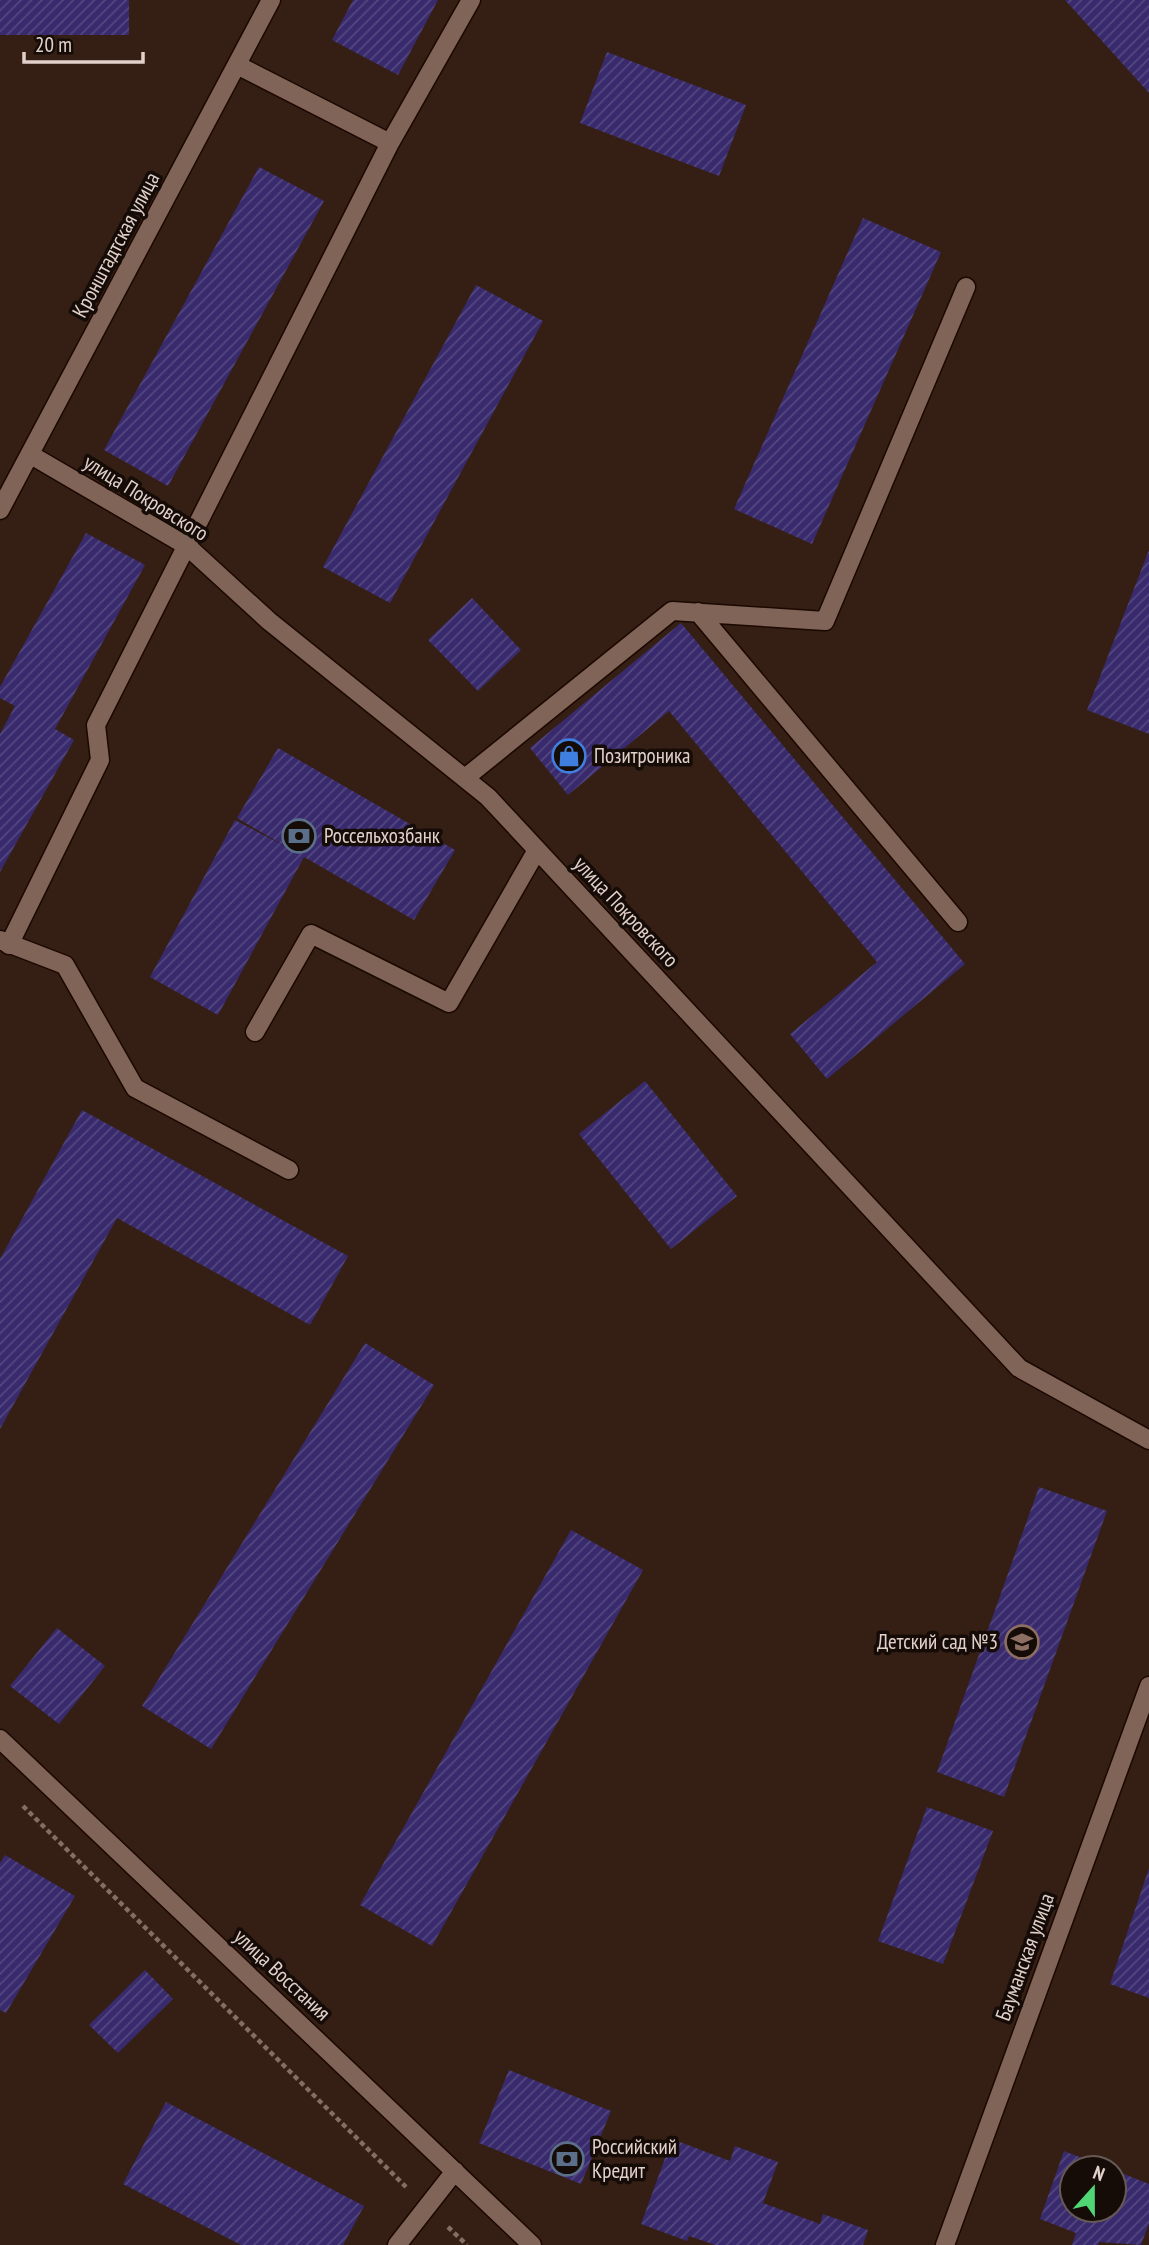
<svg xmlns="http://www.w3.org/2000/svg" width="1149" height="2245" font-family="'PT Sans Narrow',sans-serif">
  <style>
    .building { fill: url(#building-hatch) }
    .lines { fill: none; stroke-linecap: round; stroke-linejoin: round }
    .minor-casing { stroke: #1c0801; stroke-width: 21 }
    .path { stroke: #826e65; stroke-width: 4.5; stroke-dasharray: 5 3.5; stroke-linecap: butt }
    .minor { stroke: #7f6457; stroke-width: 18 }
    .labels { text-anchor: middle; stroke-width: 7; stroke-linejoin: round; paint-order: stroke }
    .street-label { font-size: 21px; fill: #e1d1ca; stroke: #150b07 }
    .poi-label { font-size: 21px; fill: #e1d1ca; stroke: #150b07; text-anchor: start }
  </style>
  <defs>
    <pattern id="building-hatch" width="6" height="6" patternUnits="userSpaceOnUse" patternTransform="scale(1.75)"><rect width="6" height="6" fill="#382a6d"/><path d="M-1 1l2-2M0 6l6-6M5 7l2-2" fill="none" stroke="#544880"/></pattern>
  </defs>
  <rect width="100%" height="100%" fill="#351f14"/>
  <path class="building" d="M 0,0 L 129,0 L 129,35 L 0,35 Z
    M 353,0 L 438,0 L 398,75 L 332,40 Z
    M 1065,0 L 1149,0 L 1149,93 Z
    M 607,52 L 746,105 L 719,176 L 580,123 Z
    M 259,167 L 324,201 L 168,486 L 104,450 Z
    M 863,218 L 941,252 L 812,544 L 734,509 Z
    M 476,285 L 543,321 L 390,603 L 323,567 Z
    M 86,533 L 145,565 L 55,729 L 74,740 L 0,872 L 0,734 L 15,706 L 0,698 L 0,687 Z
    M 1149,550 L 1149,734 L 1087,710 Z
    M 472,598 L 521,650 L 478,691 L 428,640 Z
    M 681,623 L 965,964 L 827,1079 L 790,1034 L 877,962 L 669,711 L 568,795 L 530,748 Z
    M 278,748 L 455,850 L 414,920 L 304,857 L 218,1015 L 150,977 L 235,820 L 288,848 L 237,818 Z
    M 645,1081 L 737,1196 L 671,1249 L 579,1134 Z
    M 82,1110 L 348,1256 L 310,1325 L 117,1218 L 0,1429 L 0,1259 Z
    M 365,1343 L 434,1385 L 211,1749 L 142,1706 Z
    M 1039,1487 L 1107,1511 L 1004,1797 L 937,1772 Z
    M 571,1530 L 643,1570 L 432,1946 L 360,1905 Z
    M 57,1628 L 105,1666 L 59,1724 L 10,1686 Z
    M 927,1807 L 993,1831 L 943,1964 L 878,1941 Z
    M 5,1855 L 75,1896 L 6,2013 L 0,2010 L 0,1863 Z
    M 1149,1868 L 1149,1998 L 1110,1984 Z
    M 145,1970 L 173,1999 L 118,2053 L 89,2025 Z
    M 509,2070 L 611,2111 L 581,2184 L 479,2143 Z
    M 166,2102 L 364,2206 L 343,2245 L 241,2245 L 123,2184 Z
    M 672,2139 L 730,2161 L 735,2146 L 778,2162 L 763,2203 L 820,2224 L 823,2214 L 868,2230 L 863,2245 L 715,2245 L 689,2236 L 687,2241 L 641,2224 Z
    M 1064,2151 L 1108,2168 L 1072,2168 L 1072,2210 L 1114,2210 L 1114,2170 L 1149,2184 L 1149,2223 L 1141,2245 L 1099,2242 L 1098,2245 L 1072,2245 L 1076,2233 L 1040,2219 Z"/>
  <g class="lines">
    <defs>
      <path id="minor" d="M 237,65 L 390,143
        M 31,455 L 187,546 L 269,621 L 488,797 L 1019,1368 L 1149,1440
        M 0,510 L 271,0
        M 698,612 L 958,922
        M 465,778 L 672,611 L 825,621 L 966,287
        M 0,940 L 65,965 L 135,1088 L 289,1170
        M 9,945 L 100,760 L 96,725 L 390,143 L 471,0
        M 255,1032 L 311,934 L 449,1003 L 537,850
        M 0,1739 L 532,2245
        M 397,2245 L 455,2171
        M 945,2245 L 1149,1686"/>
    </defs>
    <use href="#minor" class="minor-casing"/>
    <path class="path" d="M 23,1806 L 406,2187
      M 448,2227 L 467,2245"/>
    <use href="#minor" class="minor"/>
  </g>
  <defs>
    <symbol id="shop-ring" viewBox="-11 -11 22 22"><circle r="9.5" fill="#150b07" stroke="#3f7fe0" stroke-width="1.5"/><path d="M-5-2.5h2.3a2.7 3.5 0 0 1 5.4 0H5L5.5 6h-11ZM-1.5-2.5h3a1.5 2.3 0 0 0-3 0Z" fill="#3f7fe0"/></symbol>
    <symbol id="bank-ring" viewBox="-11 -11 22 22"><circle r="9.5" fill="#150b07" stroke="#5c6f8a" stroke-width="1.5"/><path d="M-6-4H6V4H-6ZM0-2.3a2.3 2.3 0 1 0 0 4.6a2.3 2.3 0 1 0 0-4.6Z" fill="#5c6f8a"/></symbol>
    <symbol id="school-ring" viewBox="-11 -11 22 22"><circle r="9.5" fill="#150b07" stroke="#8d6e63" stroke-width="1.5"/><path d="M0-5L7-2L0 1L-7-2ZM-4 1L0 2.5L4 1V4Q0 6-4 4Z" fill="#8d6e63"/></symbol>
  </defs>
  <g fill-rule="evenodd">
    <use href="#shop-ring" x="550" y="737" width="38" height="38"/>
    <use href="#bank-ring" x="280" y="817" width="38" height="38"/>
    <use href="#school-ring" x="1003" y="1623" width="38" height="38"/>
    <use href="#bank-ring" x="548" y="2140" width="38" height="38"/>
  </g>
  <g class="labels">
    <g class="street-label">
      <text transform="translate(116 245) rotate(-62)" y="7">Кронштадтская улица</text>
      <text transform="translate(146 498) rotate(32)" y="7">улица Покровского</text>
      <text transform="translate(626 912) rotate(47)" y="7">улица Покровского</text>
      <text transform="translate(1025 1957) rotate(-70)" y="7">Бауманская улица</text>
      <text transform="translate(282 1975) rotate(43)" y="7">улица Восстания</text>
    </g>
    <g class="poi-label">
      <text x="594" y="763">Позитроника</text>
      <text x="324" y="843">Россельхозбанк</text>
      <text x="998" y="1649" text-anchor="end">Детский сад №3</text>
      <text x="592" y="2154">Российский<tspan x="592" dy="24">Кредит</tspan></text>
    </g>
  </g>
  <g transform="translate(1093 2189) rotate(21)"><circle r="33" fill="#150b07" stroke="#675a55" stroke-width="2"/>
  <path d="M0-5L12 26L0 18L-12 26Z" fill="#50d675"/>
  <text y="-10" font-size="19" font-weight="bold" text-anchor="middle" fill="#e1d1ca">N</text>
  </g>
  <path d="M24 52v10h119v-10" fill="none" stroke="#e1d1ca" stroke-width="3.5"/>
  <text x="35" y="52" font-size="21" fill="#e1d1ca" stroke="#150b07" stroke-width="5" paint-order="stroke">20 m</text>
</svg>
